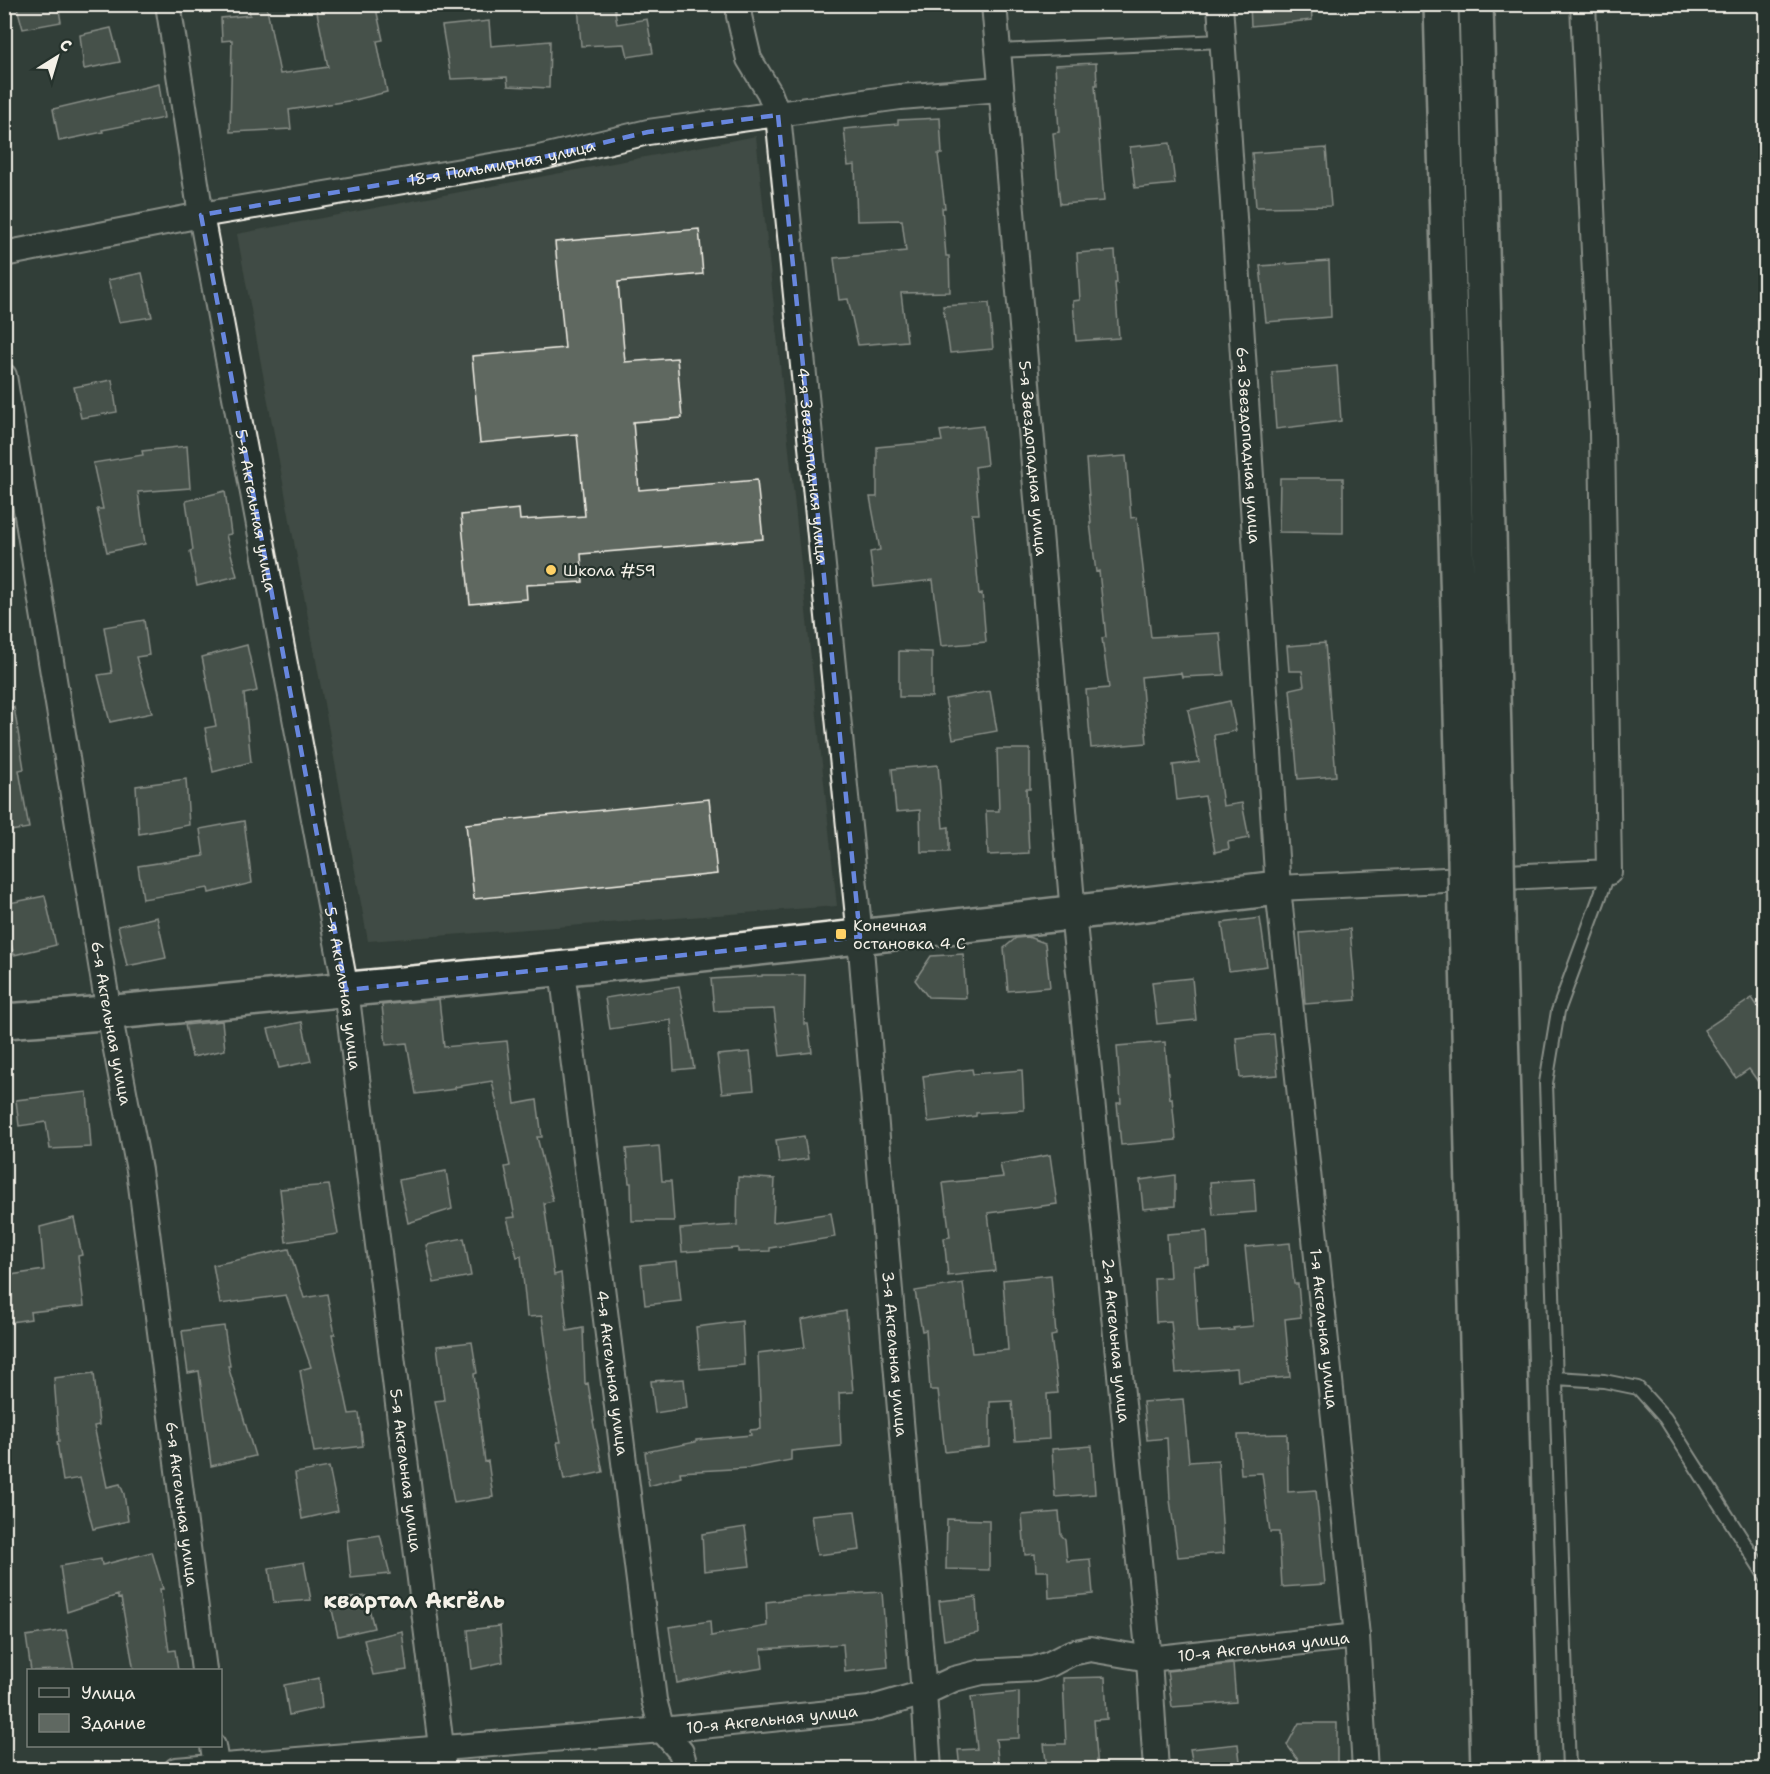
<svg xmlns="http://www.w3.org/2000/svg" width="1770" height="1774" font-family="'Shantell Sans',sans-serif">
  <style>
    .built { fill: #404b44 }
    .building { fill: #5f6861; stroke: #f4f1e8; stroke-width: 1.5 }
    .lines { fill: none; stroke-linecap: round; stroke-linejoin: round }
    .lane-casing { stroke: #f4f1e8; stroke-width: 16 }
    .street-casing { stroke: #f4f1e8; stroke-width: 28 }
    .secondary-casing { stroke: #f4f1e8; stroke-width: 38 }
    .primary-casing { stroke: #f4f1e8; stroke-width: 38 }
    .lane { stroke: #26332d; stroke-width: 12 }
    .street { stroke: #26332d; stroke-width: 24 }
    .secondary { stroke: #26332d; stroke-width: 33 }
    .primary { stroke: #26332d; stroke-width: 33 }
    .primary-bridge-casing { stroke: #f4f1e8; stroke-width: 38; stroke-linecap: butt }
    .primary-bridge { stroke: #26332d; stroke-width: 33 }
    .marked { fill: none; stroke: #6887de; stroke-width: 4.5; stroke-dasharray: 12 8; stroke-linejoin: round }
    .poi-dot { fill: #ffd166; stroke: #26332d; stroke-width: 2 }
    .labels { text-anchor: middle; stroke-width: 4.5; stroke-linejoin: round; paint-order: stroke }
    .street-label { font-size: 16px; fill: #f4f1e8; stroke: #26332d }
    .poi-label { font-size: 16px; fill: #f4f1e8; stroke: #26332d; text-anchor: start }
    .district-label { font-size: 22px; font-weight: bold; fill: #f4f1e8; stroke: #26332d }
  </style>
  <rect width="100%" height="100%" fill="#323e38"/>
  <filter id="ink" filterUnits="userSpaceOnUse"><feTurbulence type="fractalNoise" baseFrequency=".0167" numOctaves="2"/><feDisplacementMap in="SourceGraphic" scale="12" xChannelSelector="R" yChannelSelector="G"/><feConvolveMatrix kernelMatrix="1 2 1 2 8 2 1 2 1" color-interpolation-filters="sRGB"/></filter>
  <g filter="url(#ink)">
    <path class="built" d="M 756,136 L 837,906 L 368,941 L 237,234 Z"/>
    <path class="building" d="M 16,4 L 58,4 L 61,22 L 23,29 Z
      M 248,4 L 266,4 L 280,74 L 328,67 L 316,7 L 336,4 L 375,4 L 383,40 L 377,41 L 387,92 L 355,100 L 289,110 L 291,129 L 230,132 L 232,40 L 222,41 L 221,18 L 250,15 Z
      M 578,4 L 614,4 L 617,24 L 647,19 L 653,53 L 628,57 L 625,44 L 581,46 Z
      M 1250,4 L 1311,4 L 1312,20 L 1251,26 Z
      M 489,21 L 491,46 L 550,41 L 549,88 L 508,86 L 507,77 L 451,79 L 442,26 Z
      M 111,28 L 120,62 L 84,69 L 80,35 Z
      M 1096,63 L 1097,85 L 1095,85 L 1104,201 L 1060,204 L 1053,133 L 1059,132 L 1055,65 Z
      M 159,84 L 164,118 L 102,130 L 103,132 L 59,141 L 53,109 Z
      M 940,118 L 942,154 L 938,154 L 945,208 L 942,208 L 946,256 L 949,256 L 950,292 L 901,293 L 907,341 L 858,345 L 848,299 L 839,300 L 834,258 L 906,251 L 902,220 L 857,221 L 855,165 L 848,166 L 844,129 L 898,124 L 898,120 Z
      M 1170,143 L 1175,184 L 1135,188 L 1130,147 Z
      M 1326,148 L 1331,206 L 1256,207 L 1252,153 Z
      M 699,229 L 703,274 L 618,282 L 625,362 L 677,358 L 682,418 L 633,422 L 639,490 L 757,480 L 763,539 L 581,554 L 583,582 L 526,585 L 527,599 L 470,604 L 461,515 L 519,509 L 520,520 L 585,516 L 577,434 L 480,443 L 472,356 L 565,348 L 555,242 Z
      M 1102,251 L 1102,252 L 1115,251 L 1117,283 L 1115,283 L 1119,338 L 1076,341 L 1073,301 L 1080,300 L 1077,253 Z
      M 1329,261 L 1331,317 L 1266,322 L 1260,266 Z
      M 142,273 L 152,317 L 119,322 L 108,280 Z
      M 989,303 L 993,349 L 950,353 L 943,306 Z
      M 1337,366 L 1341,421 L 1276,429 L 1272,372 Z
      M 112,380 L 117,412 L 81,418 L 74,387 Z
      M 983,426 L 987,465 L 975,467 L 979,514 L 972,514 L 979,594 L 982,593 L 986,642 L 941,646 L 933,580 L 874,587 L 870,552 L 880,550 L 870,497 L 877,497 L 877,447 L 942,441 L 940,431 Z
      M 187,446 L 190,488 L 138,492 L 145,544 L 107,552 L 97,509 L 103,509 L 93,463 L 143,455 L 142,451 Z
      M 1126,456 L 1131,518 L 1137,517 L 1151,637 L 1220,633 L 1224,675 L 1182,677 L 1181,673 L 1141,677 L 1147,743 L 1091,748 L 1086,690 L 1109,688 L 1102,638 L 1106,637 L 1099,571 L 1096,572 L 1090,523 L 1091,523 L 1086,459 Z
      M 1280,478 L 1343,478 L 1343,533 L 1279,532 Z
      M 225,491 L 231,534 L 226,535 L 237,576 L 197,586 L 190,551 L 193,550 L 186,501 Z
      M 144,620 L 149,655 L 136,657 L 152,713 L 110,722 L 98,675 L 112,673 L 104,627 Z
      M 1325,643 L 1336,776 L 1298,779 L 1290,689 L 1304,686 L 1302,671 L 1289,671 L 1287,646 Z
      M 247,645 L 257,691 L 244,694 L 251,762 L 213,772 L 205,728 L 216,726 L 202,657 Z
      M 899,651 L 932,652 L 932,697 L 899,697 Z
      M 990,691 L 997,731 L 953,739 L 945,699 Z
      M 1230,701 L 1236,731 L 1214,735 L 1223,806 L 1242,803 L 1249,838 L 1228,842 L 1229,849 L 1215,852 L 1205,796 L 1177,800 L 1173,765 L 1199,762 L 1188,710 Z
      M 14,707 L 24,769 L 19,770 L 29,828 L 4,832 L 4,708 Z
      M 997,749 L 1030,749 L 1030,789 L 1026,789 L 1029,853 L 988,855 L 986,811 L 999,811 Z
      M 938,765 L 943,828 L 949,827 L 949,852 L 921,852 L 920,810 L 896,812 L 892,769 Z
      M 186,779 L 189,825 L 139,834 L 136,786 Z
      M 709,799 L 717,874 L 474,899 L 466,824 Z
      M 244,821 L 252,883 L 209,893 L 208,888 L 143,899 L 138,866 L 204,856 L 200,829 Z
      M 45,896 L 56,945 L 14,955 L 4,917 L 4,904 Z
      M 157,917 L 166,958 L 127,966 L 118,926 Z
      M 1260,918 L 1267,966 L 1229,971 L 1222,923 Z
      M 1350,929 L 1356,1000 L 1305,1004 L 1300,933 Z
      M 1028,937 L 1045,943 L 1050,987 L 1008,991 L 1004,948 L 1016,938 Z
      M 963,954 L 966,998 L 928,997 L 915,980 L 931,956 Z
      M 762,975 L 805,975 L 804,1024 L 808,1024 L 812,1052 L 780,1056 L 774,1009 L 714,1011 L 711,979 L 762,976 Z
      M 1192,978 L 1196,1020 L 1157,1024 L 1152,982 Z
      M 679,986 L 694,1068 L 674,1070 L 671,1020 L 610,1029 L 605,998 Z
      M 1752,998 L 1766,1018 L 1766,1093 L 1749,1069 L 1736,1078 L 1704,1030 Z
      M 439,999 L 444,1047 L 507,1041 L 515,1104 L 537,1100 L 542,1137 L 537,1137 L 553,1201 L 544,1203 L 554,1275 L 561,1273 L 567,1331 L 583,1328 L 585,1384 L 588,1383 L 594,1421 L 593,1421 L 603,1472 L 564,1480 L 557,1442 L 561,1442 L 550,1392 L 552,1392 L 542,1316 L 527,1317 L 521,1256 L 517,1257 L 507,1218 L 515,1217 L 505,1167 L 510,1166 L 492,1081 L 455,1087 L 455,1089 L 416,1094 L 407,1043 L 386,1045 L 382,1005 Z
      M 222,1021 L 225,1050 L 192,1057 L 185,1025 Z
      M 302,1022 L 311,1061 L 279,1068 L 268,1029 Z
      M 1274,1034 L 1278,1075 L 1240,1078 L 1236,1038 Z
      M 1165,1042 L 1170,1099 L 1172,1098 L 1176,1140 L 1121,1145 L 1117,1103 L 1121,1103 L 1117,1046 Z
      M 750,1052 L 754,1090 L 722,1093 L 717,1055 Z
      M 972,1069 L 973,1074 L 1022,1070 L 1024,1110 L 976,1113 L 976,1116 L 928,1122 L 923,1076 Z
      M 87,1092 L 91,1147 L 50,1149 L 46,1122 L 19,1126 L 16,1100 Z
      M 804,1136 L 808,1159 L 779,1163 L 776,1140 Z
      M 659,1146 L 662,1181 L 671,1181 L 674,1221 L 632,1221 L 631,1183 L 629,1183 L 626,1149 Z
      M 1050,1155 L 1057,1204 L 988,1213 L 995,1271 L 948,1276 L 944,1238 L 950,1237 L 943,1183 L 1003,1177 L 1000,1164 Z
      M 446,1171 L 452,1209 L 408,1223 L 399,1180 Z
      M 1175,1175 L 1175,1206 L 1143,1209 L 1140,1180 Z
      M 738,1177 L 775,1179 L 773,1222 L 831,1213 L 835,1237 L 770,1248 L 770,1251 L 738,1252 L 738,1248 L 682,1252 L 680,1229 L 737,1225 Z
      M 1254,1179 L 1256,1212 L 1213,1215 L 1210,1182 Z
      M 329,1185 L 338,1234 L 286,1242 L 280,1189 Z
      M 74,1218 L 82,1255 L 78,1256 L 84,1306 L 30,1312 L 31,1319 L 4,1323 L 4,1276 L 44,1270 L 40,1227 Z
      M 1207,1231 L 1209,1265 L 1194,1266 L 1198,1332 L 1234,1330 L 1233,1328 L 1253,1326 L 1245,1247 L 1290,1243 L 1294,1284 L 1298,1284 L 1301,1317 L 1285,1319 L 1290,1377 L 1238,1381 L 1237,1368 L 1176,1373 L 1171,1321 L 1156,1322 L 1154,1278 L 1170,1277 L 1167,1234 Z
      M 464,1238 L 471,1276 L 434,1283 L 426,1245 Z
      M 289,1249 L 304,1298 L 327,1294 L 335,1334 L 332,1334 L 349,1414 L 359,1413 L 363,1446 L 314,1452 L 300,1370 L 311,1367 L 286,1295 L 220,1304 L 213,1265 Z
      M 677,1261 L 681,1301 L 645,1305 L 641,1265 Z
      M 1051,1275 L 1056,1335 L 1051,1336 L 1058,1393 L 1047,1394 L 1049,1439 L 1015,1441 L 1012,1401 L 990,1402 L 990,1447 L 945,1452 L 938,1390 L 930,1390 L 926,1330 L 922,1331 L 915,1291 L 963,1283 L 972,1353 L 1008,1350 L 1003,1280 Z
      M 846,1311 L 853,1392 L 839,1393 L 841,1446 L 791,1451 L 791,1460 L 749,1468 L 680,1472 L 681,1477 L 649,1486 L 645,1452 L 696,1442 L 696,1440 L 751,1435 L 750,1430 L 761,1429 L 758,1353 L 805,1347 L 801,1320 Z
      M 742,1321 L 744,1365 L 700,1369 L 696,1327 Z
      M 224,1326 L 230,1366 L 228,1366 L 255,1456 L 211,1466 L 199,1371 L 188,1373 L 182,1331 Z
      M 472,1342 L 477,1373 L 474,1374 L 485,1462 L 488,1461 L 493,1497 L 454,1503 L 435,1401 L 444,1400 L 437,1346 Z
      M 94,1373 L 99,1425 L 94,1426 L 107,1487 L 120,1484 L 124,1494 L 128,1521 L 93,1529 L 80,1478 L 63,1481 L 57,1442 L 59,1442 L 54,1378 Z
      M 684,1379 L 687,1408 L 655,1413 L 651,1381 Z
      M 1183,1399 L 1189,1462 L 1218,1460 L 1224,1553 L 1178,1557 L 1170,1500 L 1167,1438 L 1147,1440 L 1143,1402 Z
      M 1287,1434 L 1288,1492 L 1316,1490 L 1325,1584 L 1282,1587 L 1279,1532 L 1270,1532 L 1262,1473 L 1241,1474 L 1238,1435 Z
      M 1092,1446 L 1095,1494 L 1055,1497 L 1052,1449 Z
      M 329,1467 L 338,1511 L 302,1519 L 295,1473 Z
      M 855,1511 L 860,1550 L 817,1555 L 811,1515 Z
      M 1059,1512 L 1061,1535 L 1065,1539 L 1067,1561 L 1090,1559 L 1093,1594 L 1049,1598 L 1048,1571 L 1036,1571 L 1035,1554 L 1025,1555 L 1022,1515 Z
      M 947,1519 L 989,1520 L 989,1570 L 946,1569 Z
      M 745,1527 L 750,1566 L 704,1571 L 702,1534 Z
      M 380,1535 L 390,1574 L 351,1578 L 347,1540 Z
      M 152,1552 L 163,1589 L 160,1589 L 169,1651 L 175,1650 L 178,1671 L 134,1671 L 121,1598 L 118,1599 L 118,1595 L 67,1612 L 60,1566 L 101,1559 L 102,1565 Z
      M 304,1562 L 311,1600 L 274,1603 L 269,1568 Z
      M 882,1592 L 888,1667 L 845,1672 L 843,1644 L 761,1649 L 763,1668 L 732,1673 L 731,1672 L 677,1683 L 669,1627 L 710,1621 L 711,1636 L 767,1626 L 766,1602 L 828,1595 Z
      M 366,1596 L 374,1628 L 338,1636 L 330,1601 Z
      M 976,1597 L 978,1633 L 944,1640 L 939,1601 Z
      M 500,1626 L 503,1662 L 472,1669 L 468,1630 Z
      M 66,1630 L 74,1669 L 31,1671 L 26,1636 Z
      M 402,1631 L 407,1670 L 373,1675 L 364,1640 Z
      M 1233,1664 L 1236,1702 L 1172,1707 L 1167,1671 Z
      M 1105,1677 L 1107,1719 L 1094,1720 L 1098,1770 L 1047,1770 L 1044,1744 L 1066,1744 L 1063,1678 Z
      M 319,1678 L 322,1708 L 289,1715 L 284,1685 Z
      M 1019,1692 L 1019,1738 L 996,1739 L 999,1770 L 960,1770 L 958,1750 L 977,1749 L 971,1697 Z
      M 1299,1723 L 1337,1723 L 1337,1768 L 1304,1768 L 1287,1745 Z
      M 1238,1744 L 1241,1770 L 1194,1770 L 1190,1749 Z"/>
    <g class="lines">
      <defs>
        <path id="lane" d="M 998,51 L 1222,41
          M 1556,1378 L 1604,1381 L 1638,1388 L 1665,1418 L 1766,1577
          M 1569,1770 L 1546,1083 L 1558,1011 L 1609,872"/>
        <g id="street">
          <path id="s1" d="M 168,4 L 201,215 L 346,990 L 444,1770"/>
          <path id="s2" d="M 739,4 L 739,16 L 749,59 L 769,92 L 778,115 L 860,937 L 924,1693 L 929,1770"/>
          <path id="s3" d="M 994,4 L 1073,913 L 1149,1659 L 1156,1770"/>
          <path id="s4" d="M 1220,4 L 1278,888 L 1357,1636 L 1365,1770"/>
          <path id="s5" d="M 4,254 L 201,215 L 539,158 L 648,132 L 900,97 L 1001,89"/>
          <path id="s6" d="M 4,376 L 109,1013 L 139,1170 L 204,1670"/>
          <path d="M 1278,888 L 1609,872 L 1602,433 L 1583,4"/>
          <path id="s7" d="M 562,970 L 654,1700 L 662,1730 L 681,1752 L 686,1770"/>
          <path d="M 213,1746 L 217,1770"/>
          <path id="s8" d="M 176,1770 L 662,1730 L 869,1709 L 924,1693 L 954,1679 L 982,1672 L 1034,1669 L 1050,1664 L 1071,1653 L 1090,1649 L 1149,1659 L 1357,1636"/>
        </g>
        <path id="secondary" d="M 4,1021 C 120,1013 235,1000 350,989 C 660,960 969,926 1278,888"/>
        <path id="primary" d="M 1441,4 L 1465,858
          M 1476,4 L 1497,857
          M 1498,916 L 1521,1770
          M 1466,917 L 1488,1770"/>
      </defs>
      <use href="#lane" class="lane-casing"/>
      <use href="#street" class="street-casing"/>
      <use href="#secondary" class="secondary-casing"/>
      <use href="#primary" class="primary-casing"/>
      <use href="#lane" class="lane"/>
      <use href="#street" class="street"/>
      <use href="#secondary" class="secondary"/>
      <use href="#primary" class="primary"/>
      <defs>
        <path id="primary-bridge" d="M 1497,857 L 1498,916
          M 1465,858 L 1466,917"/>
      </defs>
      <use href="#primary-bridge" class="primary-bridge-casing"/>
      <use href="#primary-bridge" class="primary-bridge"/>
    </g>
  </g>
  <path d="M0 0H1770V1774H0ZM 778,115 L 860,937 L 346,990 L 201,215 L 539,158 L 648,132 Z" fill="#323e38" fill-opacity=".55" fill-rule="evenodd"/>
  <path class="marked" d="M 778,115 L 860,937 L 346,990 L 201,215 L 539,158 L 648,132 Z"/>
  <g class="poi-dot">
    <circle cx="551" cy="570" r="6"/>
    <rect x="835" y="928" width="12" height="12" rx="3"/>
  </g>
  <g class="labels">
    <g class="street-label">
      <text dy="6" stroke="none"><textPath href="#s5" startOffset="506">18-я Пальмирная улица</textPath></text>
      <text dy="6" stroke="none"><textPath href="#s4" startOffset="442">6-я Звездопадная улица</textPath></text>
      <text dy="6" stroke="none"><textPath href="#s3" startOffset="456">5-я Звездопадная улица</textPath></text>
      <text dy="6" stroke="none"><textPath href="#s2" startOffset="472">4-я Звездопадная улица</textPath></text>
      <text dy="6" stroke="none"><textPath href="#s1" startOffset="514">5-я Акгельная улица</textPath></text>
      <text dy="6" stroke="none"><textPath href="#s1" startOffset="1000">5-я Акгельная улица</textPath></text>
      <text dy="6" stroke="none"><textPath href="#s6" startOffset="656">6-я Акгельная улица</textPath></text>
      <text dy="6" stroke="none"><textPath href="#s4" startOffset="1329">1-я Акгельная улица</textPath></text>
      <text dy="6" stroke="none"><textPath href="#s3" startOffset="1342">2-я Акгельная улица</textPath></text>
      <text dy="6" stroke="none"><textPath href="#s2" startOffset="1364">3-я Акгельная улица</textPath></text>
      <text dy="6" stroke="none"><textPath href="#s7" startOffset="406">4-я Акгельная улица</textPath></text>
      <text dy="6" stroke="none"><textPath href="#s1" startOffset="1486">5-я Акгельная улица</textPath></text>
      <text dy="6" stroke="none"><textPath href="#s6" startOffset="1142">6-я Акгельная улица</textPath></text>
      <text dy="6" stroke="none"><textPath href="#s8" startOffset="1102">10-я Акгельная улица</textPath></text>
      <text dy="6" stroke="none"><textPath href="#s8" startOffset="598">10-я Акгельная улица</textPath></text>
    </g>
    <g class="poi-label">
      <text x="563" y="576">Школа #59</text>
      <text x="853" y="931">Конечная<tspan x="853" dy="18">остановка 4 С</tspan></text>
    </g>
    <g class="district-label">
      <text x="414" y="1608">квартал Акгёль</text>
    </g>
  </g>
  <rect width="1770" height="1774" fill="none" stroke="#26332d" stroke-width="24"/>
  <rect x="12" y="12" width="1746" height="1750" fill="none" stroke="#f4f1e8" stroke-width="2" filter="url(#ink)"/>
  <rect x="27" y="1669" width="195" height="78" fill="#26332d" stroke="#787f78" stroke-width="1.5"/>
  <rect x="39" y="1688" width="30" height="9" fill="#26332d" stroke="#787f78" stroke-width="1.5"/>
  <text x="81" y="1699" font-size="18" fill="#f4f1e8">Улица</text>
  <rect x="39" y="1714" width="30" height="18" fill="#5f6861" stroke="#787f78" stroke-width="1.5"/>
  <text x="81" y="1729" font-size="18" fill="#f4f1e8">Здание</text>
  <g transform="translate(57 57) rotate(37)" stroke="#26332d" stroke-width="4.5" paint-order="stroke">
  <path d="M0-4.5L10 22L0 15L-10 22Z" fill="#f4f1e8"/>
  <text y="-9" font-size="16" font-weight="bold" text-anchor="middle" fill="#f4f1e8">С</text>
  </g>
</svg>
